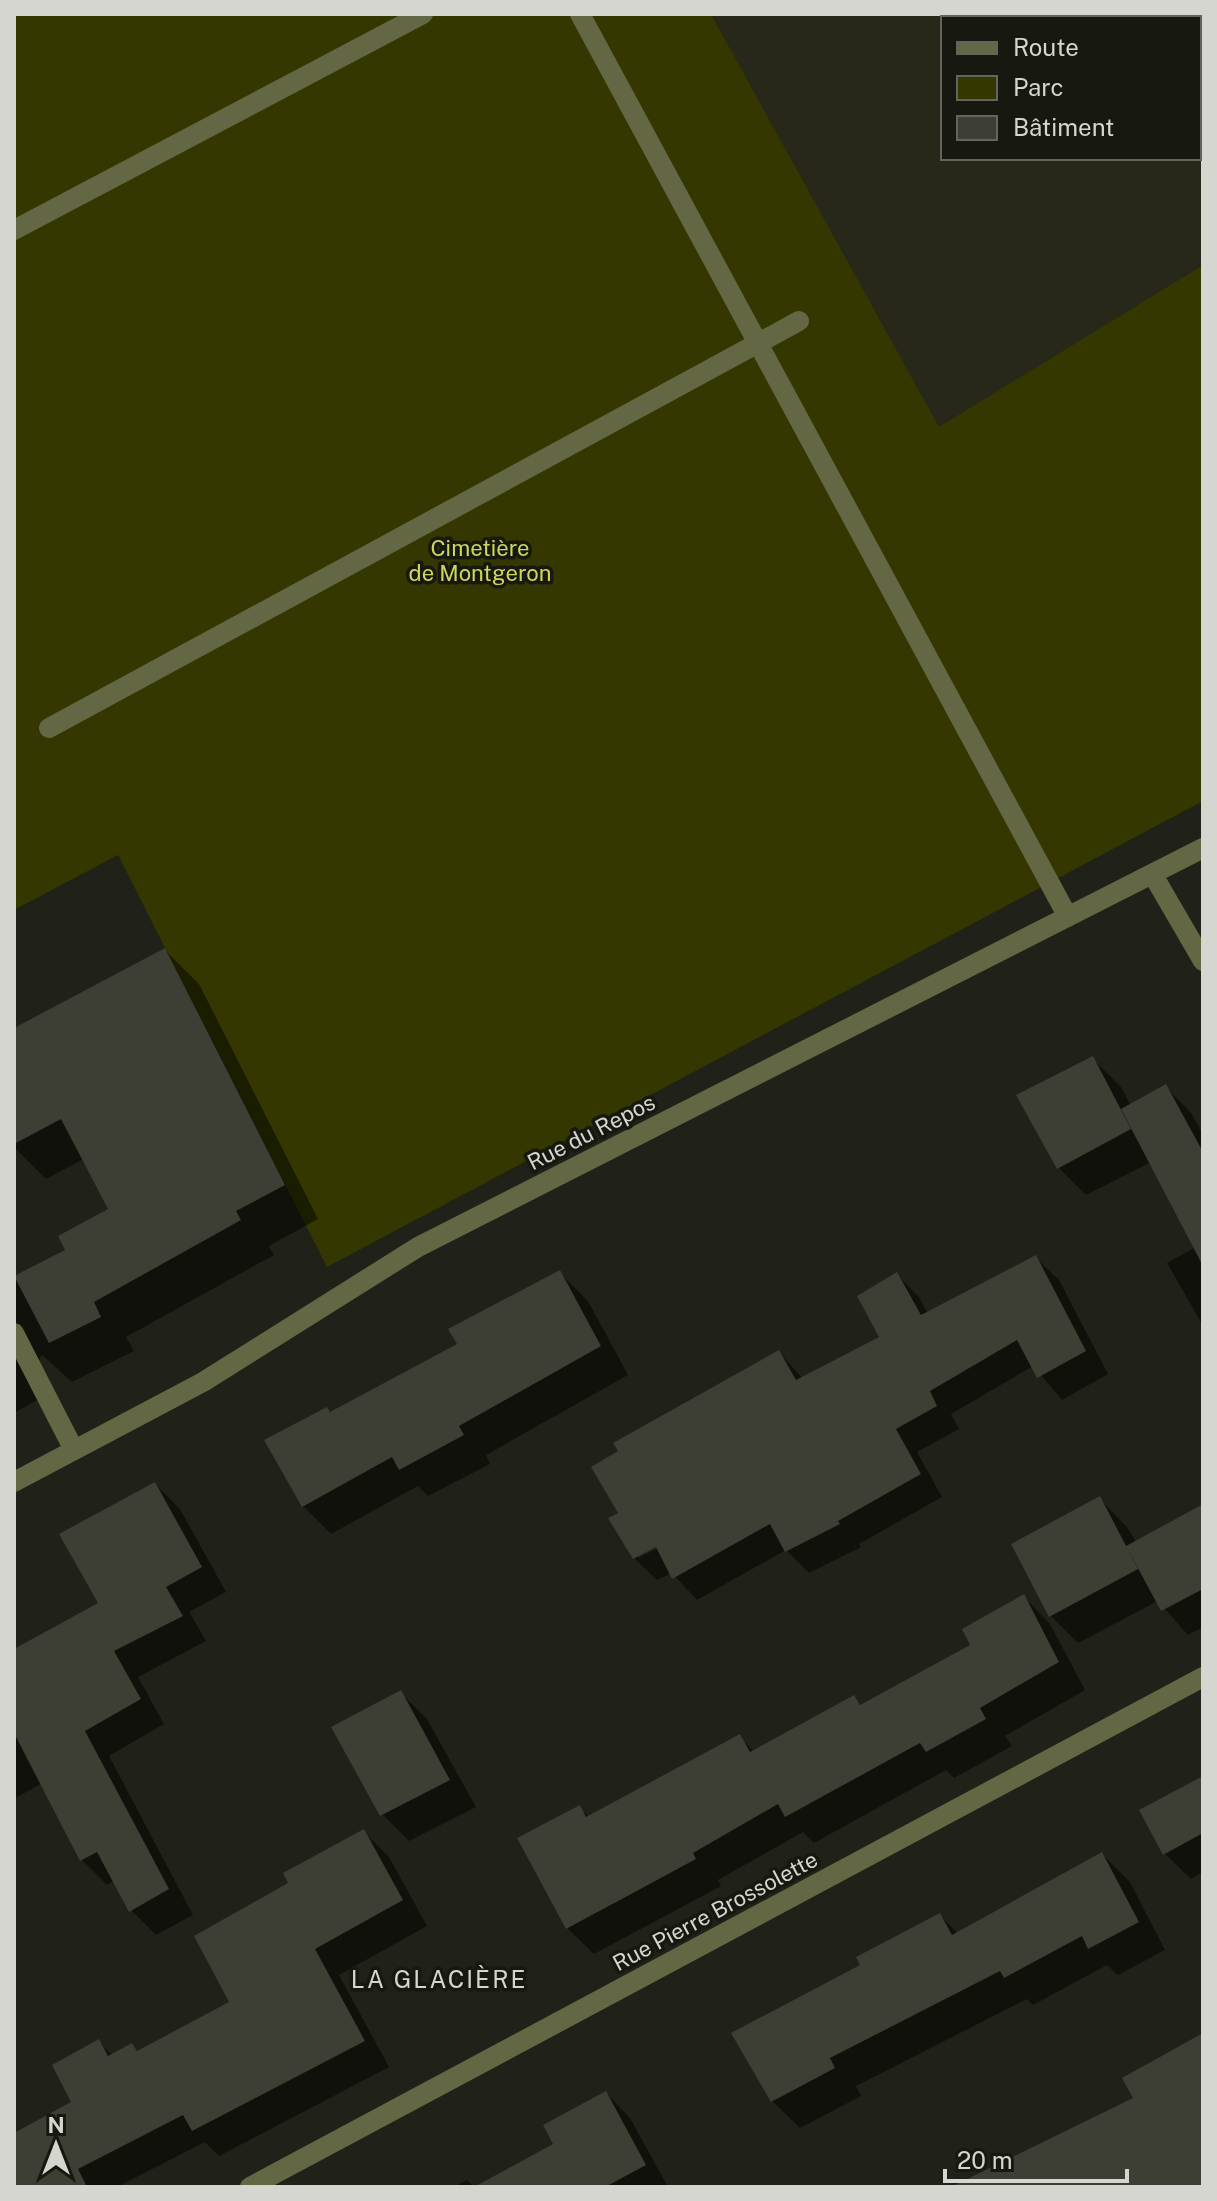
<svg xmlns="http://www.w3.org/2000/svg" width="1217" height="2201" font-family="'Public Sans',sans-serif">
  <style>
    .built { fill: #272819; fill-rule: evenodd }
    .green { fill: #343700 }
    .shadow { fill: #0007; fill-rule: evenodd }
    .building { fill: #3d3e34 }
    .lines { fill: none; stroke-linecap: round; stroke-linejoin: round }
    .minor { stroke: #646743; stroke-width: 20 }
    .labels { text-anchor: middle; stroke-width: 7; stroke-linejoin: round; paint-order: stroke }
    .park-label { font-size: 22px; fill: #cfd75b; stroke: #17180f }
    .street-label { font-size: 22px; fill: #d5d6d0; stroke: #17180f }
    .neighbourhood-label { font-size: 24px; letter-spacing: 2px; fill: #d5d6d0; stroke: #17180f }
  </style>
  <rect width="100%" height="100%" fill="#202118"/>
  <path class="built" d="M 711,14 L 1203,14 L 1203,265 L 939,428 ZM 943,18 L 1199,18 L 1199,158 L 943,158 Z"/>
  <path class="green" d="M 14,14 L 711,14 L 939,427 L 1203,265 L 1203,801 L 327,1267 L 118,855 L 14,910 Z"/>
  <path class="shadow" d="M 165,950 L 199,984 L 318,1219 L 269,1246 L 274,1255 L 126,1337 L 134,1351 L 72,1382 L 42,1355 L 34,1368 L 46,1395 L 14,1413 L 14,1277 L 68,1251 L 110,1210 L 84,1159 L 46,1179 L 14,1147 L 14,1030 Z
    M 1093,1059 L 1121,1087 L 1131,1106 L 1166,1087 L 1191,1113 L 1203,1134 L 1203,1326 L 1167,1263 L 1196,1247 L 1151,1162 L 1086,1195 L 1058,1167 Z
    M 1036,1258 L 1059,1280 L 1108,1374 L 1062,1400 L 1033,1366 L 951,1414 L 959,1429 L 917,1452 L 942,1497 L 859,1544 L 861,1547 L 809,1573 L 786,1550 L 697,1600 L 672,1573 L 657,1580 L 634,1558 L 621,1514 L 779,1352 L 803,1379 L 882,1337 L 897,1275 L 919,1297 L 928,1314 ZM 664,1540 L 666,1544 L 638,1558 L 638,1554 Z
    M 559,1272 L 588,1301 L 628,1375 L 486,1455 L 490,1464 L 428,1496 L 418,1486 L 331,1534 L 303,1506 L 331,1413 L 460,1345 Z
    M 155,1484 L 180,1509 L 226,1592 L 189,1612 L 206,1641 L 138,1677 L 164,1724 L 109,1756 L 193,1915 L 156,1935 L 131,1910 L 115,1880 L 107,1885 L 82,1860 L 42,1783 L 14,1799 L 14,1651 L 100,1604 Z
    M 1099,1498 L 1127,1527 L 1136,1542 L 1203,1506 L 1203,1627 L 1188,1635 L 1158,1601 L 1078,1643 L 1050,1615 Z
    M 1024,1597 L 1050,1624 L 1085,1690 L 1005,1736 L 1012,1746 L 954,1778 L 946,1770 L 814,1843 L 803,1832 L 718,1880 L 721,1886 L 594,1954 L 567,1928 L 580,1808 L 590,1818 L 740,1737 L 754,1752 L 854,1697 L 862,1706 L 973,1646 Z
    M 400,1692 L 427,1719 L 476,1807 L 409,1841 L 382,1814 Z
    M 1203,1778 L 1203,1872 L 1191,1879 L 1165,1854 Z
    M 364,1832 L 389,1857 L 427,1926 L 339,1975 L 389,2067 L 219,2156 L 205,2142 L 117,2187 L 14,2187 L 14,2135 L 74,2103 L 99,2042 L 113,2056 L 132,2046 L 139,2052 L 232,2003 L 291,1884 Z
    M 1102,1854 L 1130,1882 L 1165,1950 L 1118,1975 L 1107,1965 L 1033,2005 L 1027,1999 L 856,2086 L 861,2096 L 800,2128 L 772,2101 L 862,1966 L 940,1915 L 958,1934 Z
    M 606,2093 L 630,2118 L 668,2187 L 478,2187 L 556,2144 Z
    M 467,2180 L 474,2187 L 453,2187 Z"/>
  <path class="building" d="M 165,948 L 285,1185 L 236,1211 L 241,1220 L 94,1302 L 101,1317 L 49,1343 L 14,1276 L 65,1250 L 58,1236 L 108,1209 L 61,1119 L 14,1144 L 14,1028 Z
    M 1093,1056 L 1131,1129 L 1057,1169 L 1016,1095 Z
    M 1166,1084 L 1203,1152 L 1203,1266 L 1121,1109 Z
    M 1036,1255 L 1086,1351 L 1037,1378 L 1017,1340 L 930,1391 L 937,1406 L 896,1429 L 921,1474 L 838,1521 L 840,1524 L 785,1552 L 770,1524 L 672,1579 L 656,1547 L 633,1559 L 608,1518 L 618,1513 L 591,1467 L 618,1451 L 613,1443 L 779,1350 L 796,1380 L 879,1337 L 857,1296 L 897,1272 L 921,1315 Z
    M 560,1270 L 601,1346 L 459,1426 L 464,1435 L 399,1470 L 392,1457 L 302,1507 L 264,1440 L 327,1407 L 330,1412 L 457,1344 L 448,1329 Z
    M 155,1482 L 202,1567 L 166,1587 L 183,1616 L 114,1651 L 141,1699 L 85,1731 L 169,1889 L 129,1912 L 97,1852 L 80,1861 L 14,1733 L 14,1649 L 98,1603 L 59,1534 Z
    M 1100,1496 L 1138,1569 L 1049,1617 L 1011,1544 Z
    M 1203,1504 L 1203,1589 L 1161,1611 L 1126,1546 Z
    M 1024,1594 L 1059,1662 L 980,1708 L 986,1719 L 926,1752 L 920,1743 L 785,1817 L 778,1804 L 693,1853 L 696,1859 L 566,1929 L 517,1838 L 580,1805 L 586,1817 L 740,1734 L 750,1752 L 854,1695 L 860,1705 L 970,1645 L 962,1629 Z
    M 401,1690 L 450,1780 L 380,1816 L 331,1727 Z
    M 1203,1776 L 1203,1833 L 1163,1855 L 1139,1810 Z
    M 364,1829 L 403,1900 L 315,1949 L 365,2041 L 192,2131 L 183,2115 L 78,2169 L 87,2187 L 14,2187 L 14,2133 L 71,2102 L 52,2065 L 99,2039 L 108,2056 L 132,2043 L 137,2051 L 229,2002 L 194,1936 L 288,1883 L 283,1873 Z
    M 1102,1852 L 1139,1922 L 1088,1949 L 1082,1936 L 1004,1978 L 1000,1971 L 830,2058 L 835,2068 L 771,2102 L 731,2033 L 860,1965 L 856,1957 L 940,1913 L 952,1935 Z
    M 1203,2033 L 1203,2187 L 951,2187 L 1133,2098 L 1122,2078 Z
    M 606,2091 L 646,2165 L 605,2187 L 474,2187 L 553,2144 L 543,2125 Z"/>
  <g class="lines">
    <path class="minor" d="M 580,14 L 1068,917
      M 14,230 L 423,14
      M 49,728 L 799,321
      M 1153,875 L 1203,961
      M 14,1333 L 74,1450
      M 14,1482 L 203,1382 L 418,1247 L 1203,848
      M 250,2187 L 1203,1677"/>
  </g>
  <g class="labels">
    <g class="park-label">
      <text x="480" y="556">Cimetière<tspan x="480" dy="25">de Montgeron</tspan></text>
    </g>
    <g class="street-label">
      <text transform="translate(591 1132) rotate(-27)" y="8">Rue du Repos</text>
      <text transform="translate(715 1911) rotate(-28)" y="8">Rue Pierre Brossolette</text>
    </g>
    <g class="neighbourhood-label">
      <text x="439" y="1988">LA GLACIÈRE</text>
    </g>
  </g>
  <rect width="1217" height="2201" fill="none" stroke="#d5d6d0" stroke-width="32"/>
  <rect x="941" y="16" width="260" height="144" fill="#17180f" stroke="#63645c" stroke-width="2"/>
  <rect x="957" y="42" width="40" height="12" fill="#646743" stroke="#63645c" stroke-width="2"/>
  <text x="1013" y="56" font-size="24" fill="#d5d6d0">Route</text>
  <rect x="957" y="76" width="40" height="24" fill="#343700" stroke="#63645c" stroke-width="2"/>
  <text x="1013" y="96" font-size="24" fill="#d5d6d0">Parc</text>
  <rect x="957" y="116" width="40" height="24" fill="#3d3e34" stroke="#63645c" stroke-width="2"/>
  <text x="1013" y="136" font-size="24" fill="#d5d6d0">Bâtiment</text>
  <g transform="translate(56 2145)" stroke="#17180f" stroke-width="6" paint-order="stroke">
  <path d="M0-6L14 30L0 20L-14 30Z" fill="#d5d6d0"/>
  <text y="-12" font-size="22" font-weight="bold" text-anchor="middle" fill="#d5d6d0">N</text>
  </g>
  <path d="M945 2169v12h182v-12" fill="none" stroke="#d5d6d0" stroke-width="4"/>
  <text x="957" y="2169" font-size="24" fill="#d5d6d0" stroke="#17180f" stroke-width="6" paint-order="stroke">20 m</text>
</svg>
